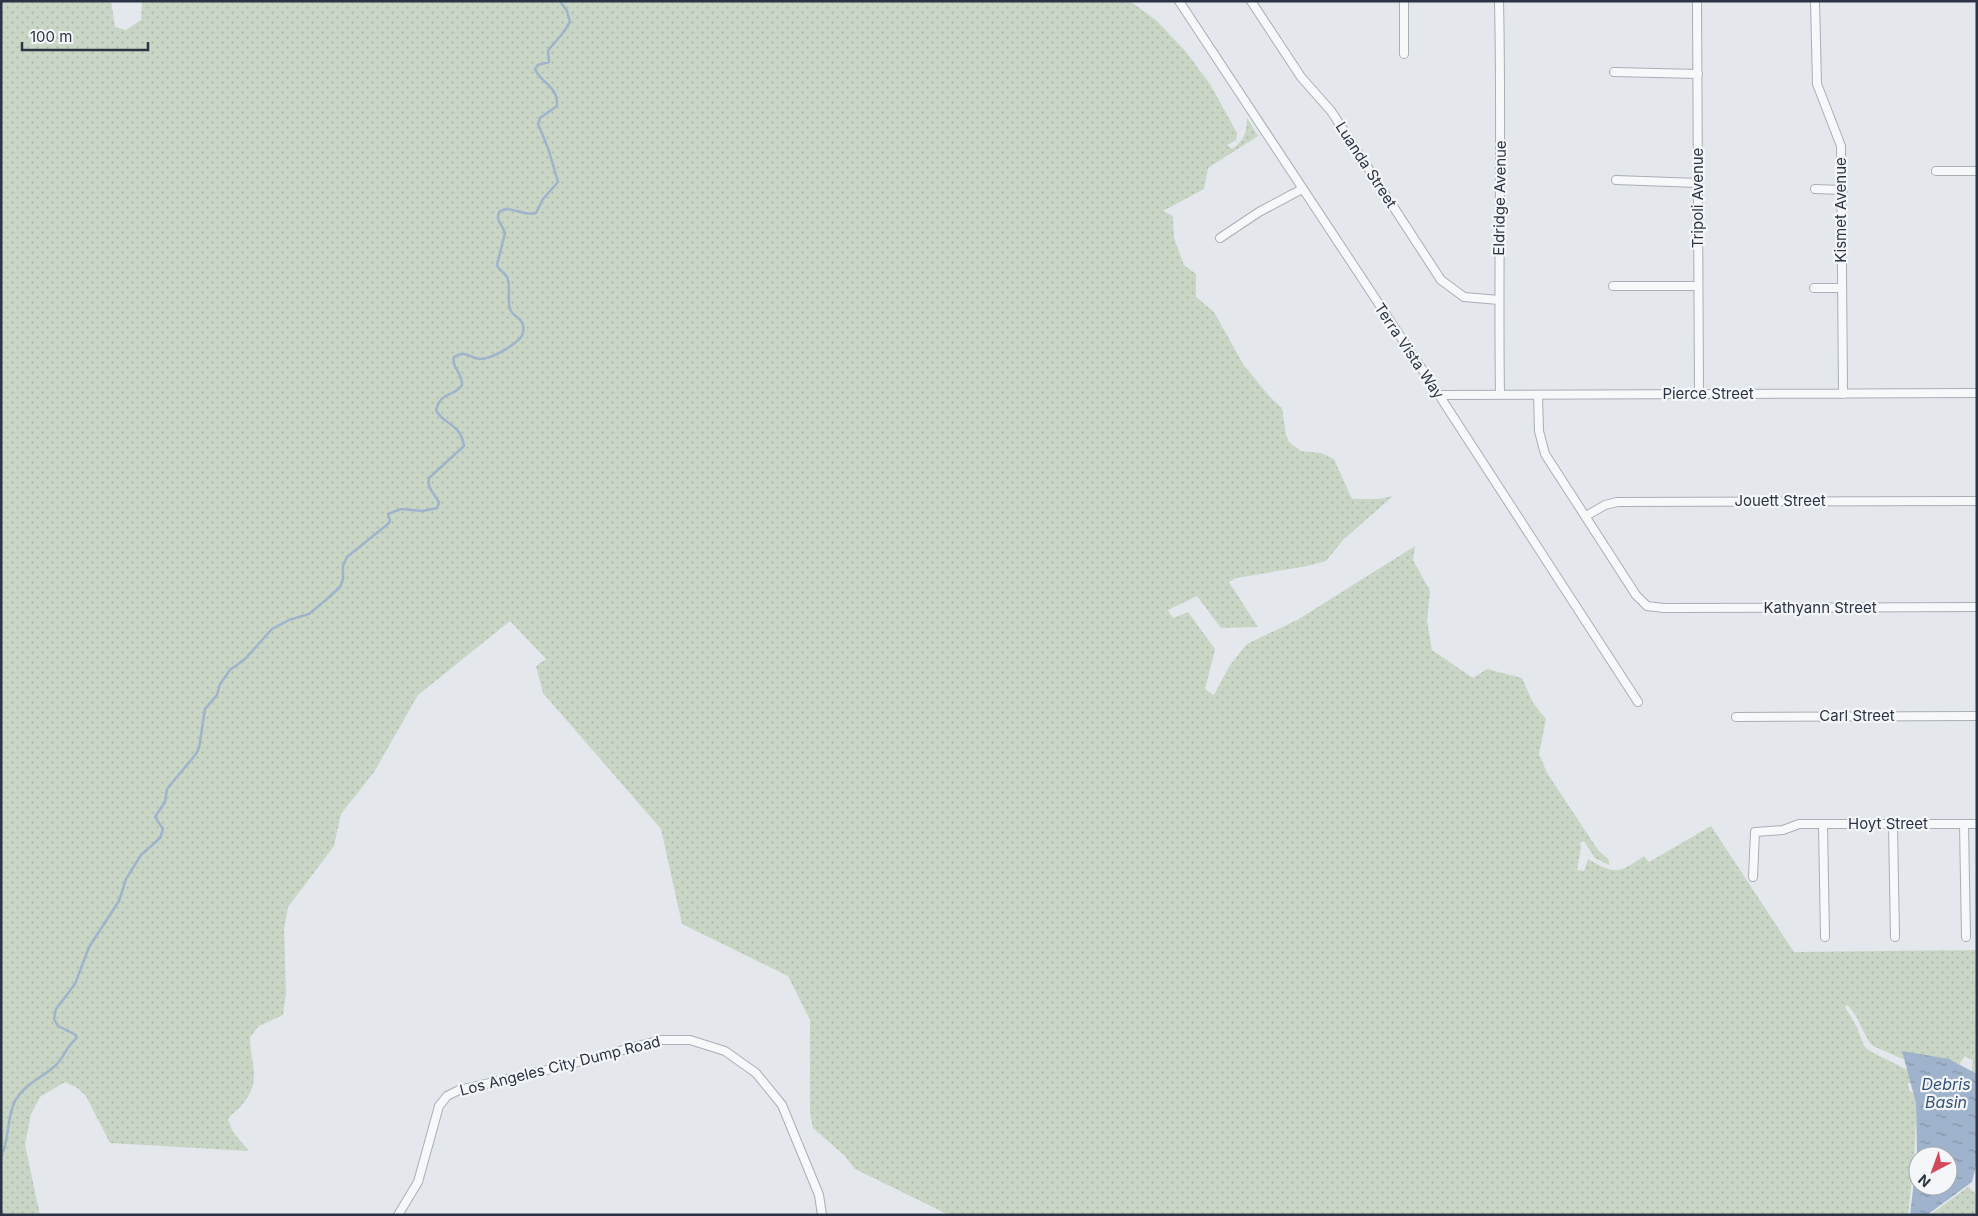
<svg xmlns="http://www.w3.org/2000/svg" width="1978" height="1216" font-family="Inter,sans-serif">
  <style>
    .green { fill: url(#green-dots) }
    .water { fill: url(#water-ripples); fill-rule: evenodd }
    .lines { fill: none; stroke-linecap: round; stroke-linejoin: round }
    .stream { stroke: #9fb4cc; stroke-width: 2.5 }
    .minor-casing { stroke: #a9aeb7; stroke-width: 10 }
    .minor { stroke: #f7f8fa; stroke-width: 8 }
    .labels { text-anchor: middle; stroke-width: 4.5; stroke-linejoin: round; paint-order: stroke }
    .street-label { font-size: 15px; fill: #2b3445; stroke: #f4f6f9 }
    .water-label { font-size: 16px; font-style: italic; fill: #34527a; stroke: #f4f6f9 }
  </style>
  <defs>
    <pattern id="green-dots" width="8" height="8" patternUnits="userSpaceOnUse" patternTransform="scale(1.25)"><rect width="8" height="8" fill="#c9d6c5"/><path d="M2 2h.1M6 6h.1" fill="none" stroke="#adb8ab" stroke-width="1.8" stroke-linecap="round"/></pattern>
    <pattern id="water-ripples" width="26" height="14" patternUnits="userSpaceOnUse" patternTransform="scale(1.25)"><rect width="26" height="14" fill="#9fb4cc"/><path d="M2 4q2-2 4 0t4 0M15 11q2-2 4 0t4 0" fill="none" stroke="#8293a7"/></pattern>
  </defs>
  <rect width="100%" height="100%" fill="#e4e7ec"/>
  <path class="green" d="M 1,1 L 111,1 L 115,27 L 126,30 L 141,20 L 142,1 L 1130,1 L 1157,21 L 1186,52 L 1210,84 L 1237,133 L 1236,140 L 1227,145 L 1232,149 C 1244,141 1247,132 1247,118 L 1258,136 L 1208,168 L 1204,189 L 1163,211 L 1173,216 L 1174,238 L 1184,265 L 1196,274 L 1196,297 L 1214,312 L 1243,364 L 1269,396 L 1282,408 L 1286,435 L 1289,442 L 1301,451 L 1321,453 L 1334,459 L 1352,499 L 1379,499 L 1393,496 L 1343,540 L 1326,561 L 1307,566 L 1236,578 L 1229,582 L 1258,627 L 1221,628 L 1197,596 L 1168,610 L 1173,618 L 1188,612 L 1215,649 L 1205,689 L 1214,695 L 1230,665 L 1247,644 L 1299,619 L 1415,546 L 1413,560 L 1430,591 L 1427,621 L 1432,650 L 1473,678 L 1487,669 L 1522,678 L 1533,703 L 1546,719 L 1539,754 L 1547,773 L 1598,850 L 1609,860 L 1609,865 L 1595,858 L 1584,841 L 1580,843 L 1581,848 L 1577,870 L 1584,871 L 1588,859 C 1616,875 1618,874 1644,856 L 1649,862 L 1711,826 L 1794,952 L 1977,950 L 1977,1090 L 1970,1080 L 1973,1061 L 1965,1056 L 1949,1079 L 1873,1046 C 1862,1034 1860,1017 1847,1005 L 1845,1007 L 1857,1027 L 1864,1046 L 1870,1051 L 1919,1076 L 1908,1084 L 1909,1090 L 1917,1097 L 1914,1162 L 1908,1215 L 949,1215 L 855,1169 L 844,1155 L 813,1128 L 810,1113 L 810,1020 L 788,976 L 682,924 L 661,829 L 543,693 L 536,666 L 546,659 L 510,621 L 418,695 L 374,772 L 341,814 L 334,846 L 288,907 L 284,929 L 286,993 L 283,1015 L 259,1026 L 250,1037 C 250,1064 263,1080 242,1105 C 238,1110 232,1113 228,1119 L 233,1132 L 249,1151 L 110,1143 L 86,1096 L 76,1087 L 65,1082 L 40,1097 L 31,1114 L 25,1145 L 40,1215 L 1,1215 Z
    M 1968,1187 L 1977,1195 L 1977,1215 L 1930,1215 Z"/>
  <path class="water" d="M 1902,1051 L 1949,1059 L 1977,1074 L 1977,1162 L 1972,1182 L 1927,1215 L 1910,1215 L 1917,1155 L 1916,1103 ZM 1918,1156 L 1948,1156 L 1948,1186 L 1918,1186 Z"/>
  <g class="lines">
    <path class="stream" d="M 1,1157 C 10,1139 6,1119 15,1101 C 25,1083 42,1078 55,1066 C 64,1058 66,1046 76,1039 L 76,1035 L 58,1026 L 54,1019 L 56,1009 L 75,984 L 89,947 L 119,901 L 126,879 L 141,855 L 160,838 L 163,829 L 155,817 L 165,802 L 167,789 L 196,754 L 199,748 L 205,709 L 217,695 L 220,684 L 230,670 L 245,659 L 272,629 L 289,620 L 309,614 L 327,599 L 340,587 L 343,579 L 343,566 L 347,557 L 388,524 L 390,521 L 388,514 L 401,509 L 422,511 L 437,508 L 439,503 C 436,495 426,488 429,478 L 464,446 C 461,423 442,424 436,410 C 441,391 454,397 462,385 C 463,374 451,367 454,357 C 466,349 471,359 480,359 C 492,359 515,345 522,336 C 528,317 513,319 510,309 C 507,299 511,286 507,277 C 504,272 499,271 497,265 L 505,233 C 503,225 494,220 500,211 C 512,205 523,217 536,213 L 543,199 L 558,182 L 548,148 L 538,124 L 540,118 L 557,106 C 558,85 542,85 535,69 L 538,65 L 549,62 L 548,51 L 550,48 L 563,33 L 570,22 L 567,11 L 560,1"/>
    <defs>
      <path id="minor" d="M 1179,1 L 1439,395 L 1638,702
        M 1251,1 L 1301,77 L 1331,111 L 1441,280 L 1464,297 L 1499,300
        M 1499,1 C 1502,133 1498,264 1500,395
        M 1697,1 L 1699,394
        M 1815,1 L 1817,84 L 1841,146 L 1843,394
        M 1404,54 L 1404,1
        M 1614,72 L 1698,74
        M 1936,171 L 1977,171
        M 1616,180 L 1698,183
        M 1815,189 L 1843,190
        M 1220,238 L 1259,212 L 1302,189
        M 1613,286 L 1698,286
        M 1814,288 L 1841,288
        M 1439,395 L 1977,393
        M 1538,395 L 1539,431 L 1545,454 L 1636,595 L 1647,606 L 1664,608 L 1977,607
        M 1586,516 L 1605,505 L 1617,502 L 1977,501
        M 1736,717 L 1977,716
        M 1823,824 L 1825,937
        M 1893,824 L 1895,937
        M 1964,824 L 1966,937
        M 1753,877 L 1755,832 L 1783,830 L 1799,824 L 1977,824
        M 398,1215 L 418,1182 L 439,1106 L 447,1096 L 459,1090 L 551,1069 L 661,1040 L 690,1040 L 725,1051 L 756,1073 L 782,1105 L 819,1195 L 822,1215"/>
    </defs>
    <use href="#minor" class="minor-casing"/>
    <use href="#minor" class="minor"/>
  </g>
  <g class="labels">
    <g class="street-label">
      <text transform="translate(1366 165) rotate(57)" y="5">Luanda Street</text>
      <text transform="translate(1500 198) rotate(-89)" y="5">Eldridge Avenue</text>
      <text transform="translate(1698 198) rotate(-90)" y="5">Tripoli Avenue</text>
      <text transform="translate(1841 210) rotate(-90)" y="5">Kismet Avenue</text>
      <text transform="translate(1409 351) rotate(56)" y="5">Terra Vista Way</text>
      <text x="1708" y="399">Pierce Street</text>
      <text x="1780" y="506">Jouett Street</text>
      <text x="1820" y="613">Kathyann Street</text>
      <text x="1857" y="721">Carl Street</text>
      <text x="1888" y="829">Hoyt Street</text>
      <text transform="translate(560 1066) rotate(-14)" y="5">Los Angeles City Dump Road</text>
    </g>
    <g class="water-label">
      <text x="1946" y="1090">Debris<tspan x="1946" dy="18">Basin</tspan></text>
    </g>
  </g>
  <rect width="1978" height="1216" fill="none" stroke="#2b3445" stroke-width="5"/>
  <g transform="translate(1933 1171) rotate(221)"><circle r="24" fill="#f4f6f9" stroke="#a4a8b1"/>
  <path d="M0-4L9 19L0 12L-9 19Z" fill="#d1495b"/>
  <text y="-8" font-size="14" font-weight="bold" text-anchor="middle" fill="#2b3445">N</text>
  </g>
  <path d="M22 42v8h126v-8" fill="none" stroke="#2b3445" stroke-width="2.5"/>
  <text x="30" y="42" font-size="15" fill="#2b3445" stroke="#f4f6f9" stroke-width="4" paint-order="stroke">100 m</text>
</svg>
